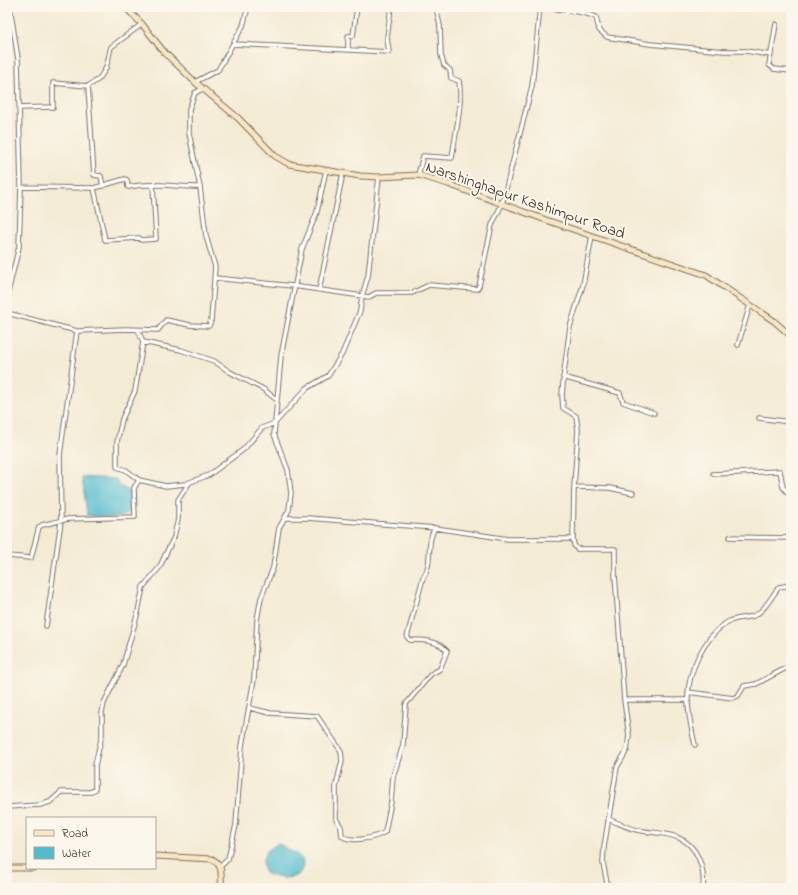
<svg xmlns="http://www.w3.org/2000/svg" width="798" height="895" font-family="'Indie Flower',sans-serif">
  <style>
    .water { fill: #53bbd0; stroke: #477277 }
    .lines { fill: none; stroke-linecap: round; stroke-linejoin: round }
    .street-casing { stroke: #7c6e5e; stroke-width: 5.5 }
    .secondary-casing { stroke: #7c6e5e; stroke-width: 7 }
    .street { stroke: #fff; stroke-width: 3.5 }
    .secondary { stroke: #f9e7c3; stroke-width: 5 }
    .labels { text-anchor: middle; stroke-width: 4; stroke-linejoin: round; paint-order: stroke }
    .street-label { font-size: 16px; fill: #3b2a1e; stroke: #fbf7ec }
  </style>
  <rect width="100%" height="100%" fill="#fbf7ec"/>
  <filter id="ink" filterUnits="userSpaceOnUse"><feTurbulence type="fractalNoise" baseFrequency=".025" numOctaves="2"/><feDisplacementMap in="SourceGraphic" scale="8" xChannelSelector="R" yChannelSelector="G"/><feConvolveMatrix kernelMatrix="1 2 1 2 8 2 1 2 1" color-interpolation-filters="sRGB"/></filter>
  <filter id="wash" filterUnits="userSpaceOnUse"><feTurbulence type="fractalNoise" baseFrequency=".012" numOctaves="4" result="noise"/><feDisplacementMap in="SourceGraphic" scale="16" xChannelSelector="R" yChannelSelector="G"/><feGaussianBlur stdDeviation="0.9" result="paint"/><feColorMatrix in="noise" values="0 0 0 0 0 0 0 0 0 0 0 0 0 0 0 0 0 1.4 0 .05"/><feComposite in="paint" operator="in"/></filter>
  <g filter="url(#wash)">
    <rect width="100%" height="100%" fill="#f4ebd5"/>
    <path class="water" d="M 82,477 L 116,479 L 118,485 C 130,492 136,491 132,508 C 130,510 128,514 125,515 C 118,519 95,517 87,515 Z
      M 278,844 C 283,845 285,848 289,850 C 301,856 309,861 298,875 C 288,880 274,878 265,873 C 259,860 265,849 278,844 Z"/>
  </g>
  <g filter="url(#ink)">
    <g class="lines">
      <defs>
        <path id="street" d="M 10,7 L 18,59 L 21,187 L 94,188 L 125,179 L 127,180 L 128,187 C 153,182 176,187 200,187
          M 531,7 C 550,8 579,10 596,17 L 599,30 L 607,37 L 650,44 L 724,51 L 746,51 L 771,55
          M 776,24 L 769,65 L 774,69 L 791,71
          M 233,44 L 389,52 L 387,38 L 391,7
          M 348,49 L 348,36 L 353,36 L 357,7
          M 195,82 L 218,70 L 243,26 L 248,7
          M 19,108 L 53,107 L 53,83 L 88,86
          M 418,175 L 423,156 L 452,158 C 455,135 463,104 459,81 L 451,78 L 450,70 L 444,65 L 441,55 L 440,26 L 436,7
          M 103,186 L 101,176 L 94,175 L 88,86 L 99,79 L 106,68 L 111,47 L 142,24
          M 94,188 L 105,240 L 139,238 L 141,240 L 156,239 L 153,185
          M 215,278 L 293,286 L 369,297 L 376,293 L 412,293 L 429,285 L 477,289 L 479,286 L 492,225 L 502,204 L 532,86 L 540,7
          M 319,290 L 343,173
          M 7,296 L 19,247 L 21,187
          M 7,313 L 77,331 L 125,329 L 158,330 L 166,320 L 190,325 L 209,326 L 211,321 L 215,267 L 206,236 L 200,187 L 189,133 L 189,109 L 195,93 L 202,89
          M 138,330 L 143,342 L 135,391 L 122,419 L 117,442 L 117,467 L 126,470 L 139,480
          M 143,342 L 181,350 L 214,361 L 230,372 L 263,389 L 277,400
          M 738,345 L 750,305
          M 563,377 L 620,393 L 623,402 L 654,413
          M 759,418 L 791,422
          M 713,474 L 780,471 L 783,487 L 791,497
          M 574,487 L 610,488 L 633,493
          M 285,518 L 307,518 L 435,528 L 508,539 L 573,539 L 574,545 L 577,549 L 615,549 L 615,574 L 624,700 L 629,735 L 627,750 L 617,767 L 604,847 L 603,863 L 608,888
          M 730,537 L 791,538
          M 573,539 L 574,487 L 578,430 L 576,416 L 563,408 L 562,395 L 564,372 L 570,327 L 583,285 L 592,236
          M 7,556 L 31,558 L 39,527 L 42,525 L 68,519 L 135,517 L 134,488 L 139,480 L 166,486 L 185,484 L 209,475 L 244,449 L 262,428 L 275,423 L 307,388 L 328,376 L 342,354 L 360,311 L 362,296 L 368,276 L 379,177
          M 46,626 L 61,521 L 60,455 L 77,331
          M 688,692 L 733,698 L 738,696 L 744,686 L 756,684 L 786,668 L 791,669
          M 624,700 L 688,700
          M 250,708 L 270,713 L 317,716 L 341,751 L 342,761 L 336,786 L 336,819 L 341,827 L 342,836 C 352,843 375,838 385,832 L 391,802 L 393,777 L 403,745 L 406,704 L 431,674 L 440,669 L 447,651 C 438,640 422,640 410,640 L 407,637 L 423,578 C 434,562 425,543 435,528
          M 695,745 C 692,731 688,715 688,700 C 687,673 703,639 726,623 C 733,618 745,618 753,616 C 764,612 772,596 779,587 L 791,585
          M 7,807 L 40,805 L 50,802 L 61,792 L 91,792 L 95,789 L 95,765 L 102,735 L 102,713 L 104,703 L 123,665 L 138,612 L 143,587 L 159,568 L 174,537 L 178,519 L 178,500 L 189,483
          M 608,819 C 617,822 627,828 637,830 C 651,833 666,832 679,838 C 698,846 705,869 703,888
          M 220,867 L 228,859 L 236,825 L 242,746 L 254,679 L 257,620 L 261,598 L 273,568 L 279,528 L 289,510 L 291,493 L 288,470 L 274,434 L 281,356 L 302,249 L 317,212 L 326,170"/>
        <path id="secondary" d="M 125,7 L 142,24 L 164,52 L 195,82 L 238,118 L 275,156 L 289,164 L 360,176 L 379,177 L 418,175 L 448,184 L 546,220 L 706,275 L 774,321 L 791,336
          M 155,856 L 212,859 C 224,865 221,877 221,888
          M 7,868 L 33,868"/>
      </defs>
      <use href="#street" class="street-casing"/>
      <use href="#secondary" class="secondary-casing"/>
      <use href="#street" class="street"/>
      <use href="#secondary" class="secondary"/>
    </g>
  </g>
  <g class="labels">
    <g class="street-label">
      <text transform="translate(526 199) rotate(19)" y="6">Narshinghapur Kashimpur Road</text>
    </g>
  </g>
  <rect width="798" height="895" fill="none" stroke="#fbf7ec" stroke-width="24"/>
  <rect x="26" y="817" width="130" height="52" fill="#fbf7ec" stroke="#aea59a"/>
  <rect x="34" y="830" width="20" height="6" fill="#f9e7c3" stroke="#aea59a"/>
  <text x="62" y="837" font-size="12" fill="#3b2a1e">Road</text>
  <rect x="34" y="847" width="20" height="12" fill="#53bbd0" stroke="#aea59a"/>
  <text x="62" y="857" font-size="12" fill="#3b2a1e">Water</text>
</svg>
